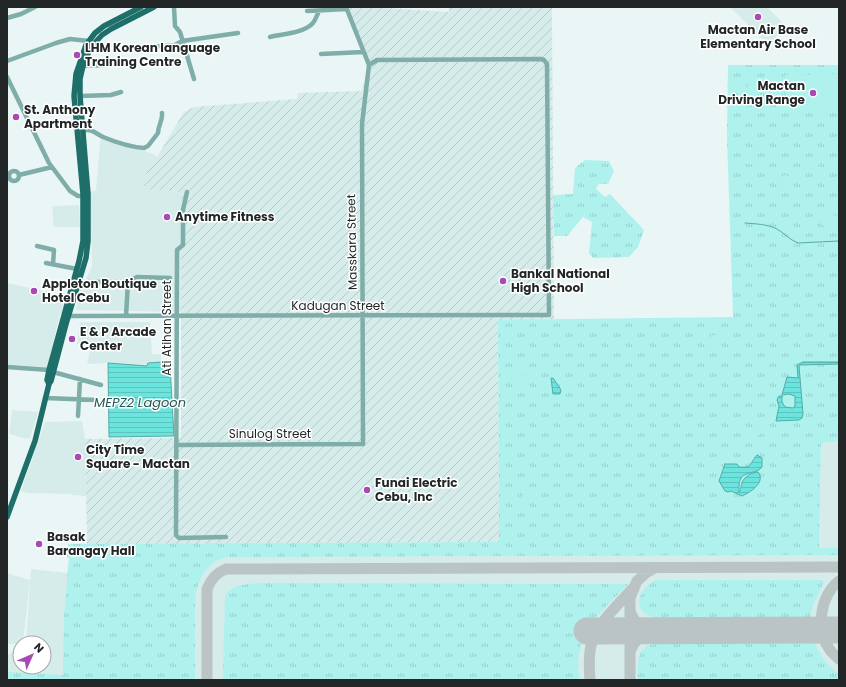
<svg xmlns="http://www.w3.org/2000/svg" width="846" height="687" font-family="Poppins,sans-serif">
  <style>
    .built { fill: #d6ecea }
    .industrial { fill: url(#industrial-furrows) }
    .grass { fill: url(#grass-tufts) }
    .pitch { fill: #aef1ed }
    .water { fill: url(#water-rules); stroke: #55aba7 }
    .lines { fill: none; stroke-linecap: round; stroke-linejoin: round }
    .stream { stroke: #55aba7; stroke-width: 1 }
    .taxiway { stroke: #bac4c4; stroke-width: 11 }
    .runway { stroke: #bac4c4; stroke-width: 27 }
    .minor { stroke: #7fada9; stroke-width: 4.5 }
    .major { stroke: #1e6e6a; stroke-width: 5.5 }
    .poi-dot { fill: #a84ab4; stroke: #fff; stroke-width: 1.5 }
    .labels { text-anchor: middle; stroke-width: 3; stroke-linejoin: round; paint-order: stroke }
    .poi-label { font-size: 12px; font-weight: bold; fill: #222626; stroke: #fff; text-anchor: start }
    .street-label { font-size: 12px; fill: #222626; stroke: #fff }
    .water-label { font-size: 13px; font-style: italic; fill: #235755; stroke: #fff }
  </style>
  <defs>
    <pattern id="industrial-furrows" width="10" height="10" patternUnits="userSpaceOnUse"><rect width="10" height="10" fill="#d6ecea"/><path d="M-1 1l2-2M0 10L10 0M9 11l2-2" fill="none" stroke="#b7cac9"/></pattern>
    <pattern id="grass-tufts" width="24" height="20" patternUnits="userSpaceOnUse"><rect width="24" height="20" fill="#aef1ed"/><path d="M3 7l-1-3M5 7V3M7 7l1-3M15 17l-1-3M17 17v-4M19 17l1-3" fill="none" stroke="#95cecb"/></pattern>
    <pattern id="water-rules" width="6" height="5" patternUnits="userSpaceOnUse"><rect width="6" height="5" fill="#6be4de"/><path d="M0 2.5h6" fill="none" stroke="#5cc3be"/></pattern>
  </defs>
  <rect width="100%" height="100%" fill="#eaf6f5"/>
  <path class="built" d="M 730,7 L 767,7 L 786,26 L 768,45 Z
    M 101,134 L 155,155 L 157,157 L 148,165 L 181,192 L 181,312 L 76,310 L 80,290 L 92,267 L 90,192 L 96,190 Z
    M 79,205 L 80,227 L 54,227 L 52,206 Z
    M 7,283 L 49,292 L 48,297 L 65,303 L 62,314 L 60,314 L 47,368 L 7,366 Z
    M 80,322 L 150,322 L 152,354 L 161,354 L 161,362 L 148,363 L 147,366 L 108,363 L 87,364 L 91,345 L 77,344 Z
    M 12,410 L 38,412 L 30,438 L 27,439 L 9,434 Z
    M 82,421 L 85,439 L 86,496 L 72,495 L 71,494 L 28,493 L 21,491 L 45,422 Z
    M 839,441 L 839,680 L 7,680 L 7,655 L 20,648 L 20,667 L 44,667 L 44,643 L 26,643 L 31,569 L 67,573 L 69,558 L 67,557 L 68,544 L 819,541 L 821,442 Z
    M 7,573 L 30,580 L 23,643 L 20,643 L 20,644 L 7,644 Z"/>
  <path class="industrial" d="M 370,7 L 449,12 L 449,7 L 552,7 L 554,319 L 498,321 L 499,542 L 87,545 L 85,439 L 181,438 L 181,192 L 143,189 L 148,165 L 157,157 L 184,112 L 194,107 L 297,99 L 298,93 L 362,91 L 369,63 L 348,8 Z"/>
  <path class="grass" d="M 728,65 L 839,65 L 839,441 L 821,443 L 819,548 L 839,548 L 839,555 L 226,557 C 207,562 198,579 195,598 L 195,680 L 7,680 L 7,672 L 63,675 L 64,616 L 69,558 L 67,557 L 68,544 L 499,542 L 498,320 L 733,317 L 727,137 Z
    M 585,160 L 609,161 L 614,171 L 608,184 L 599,184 L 596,189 L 605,197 L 610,194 L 644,230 L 638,247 L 629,257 L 593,258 L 589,253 L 592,222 L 583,217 L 567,236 L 554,236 L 553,195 L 573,194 L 575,168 Z
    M 657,580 L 822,580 L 824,582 L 813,605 L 810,617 L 654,617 C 629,611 639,587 657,580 Z
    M 258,583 L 628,584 C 601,612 570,636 580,680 L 223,680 L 225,596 C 231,584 246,585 258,583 Z
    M 654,644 L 815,644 C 820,656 828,666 839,674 L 839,680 L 638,680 C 638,665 635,647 654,644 Z"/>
  <path class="pitch" d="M 839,74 L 839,112 L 788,113 L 785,75 Z
    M 746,79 L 747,98 L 738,98 L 737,80 Z
    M 748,79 L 757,79 L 758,97 L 749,97 Z
    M 748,148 L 755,152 L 755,161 C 752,164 750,165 746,163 L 742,152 L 745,149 Z
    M 810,157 L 817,160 L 819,164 L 817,169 C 812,173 806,171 801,167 L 801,162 L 804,158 Z
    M 785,175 L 789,177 L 793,181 L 792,187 L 788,190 L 784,190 L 781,186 L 782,177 Z
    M 822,213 L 832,213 L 836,216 L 838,222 L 836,226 L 827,227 L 822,225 L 819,217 Z
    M709 341a6 6 0 1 1 12 0a6 6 0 1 1-12 0Z
    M 823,368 L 826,369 L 828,372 C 826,378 820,382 814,382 L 812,374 L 813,372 Z
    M511 381a8 8 0 1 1 16 0a8 8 0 1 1-16 0Z
    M782 401a7 7 0 1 1 14 0a7 7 0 1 1-14 0Z
    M 756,424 L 765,425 L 766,431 L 754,437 C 750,433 752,428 756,424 Z
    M521 499a6 6 0 1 1 12 0a6 6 0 1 1-12 0Z"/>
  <path class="water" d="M 161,362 L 170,365 L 174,436 L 109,437 L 108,363 L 147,366 L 148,363 Z
    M 803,362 L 839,362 L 839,364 L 800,365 L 799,366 L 803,414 L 802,418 L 799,420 L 776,421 L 779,406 L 777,400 L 779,396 L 782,396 L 782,402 L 785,407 L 793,408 L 795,406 L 795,396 L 789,394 L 782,395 L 787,377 L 798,378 L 797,365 Z
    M 551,378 L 553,378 L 561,390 L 560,394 L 553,394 Z
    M 757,455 L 762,458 L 762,467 C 754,477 737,467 739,492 C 742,488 740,487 742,483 C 744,476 753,472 758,472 C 766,482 751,492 742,496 L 731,491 L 728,492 L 725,491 L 719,481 L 725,464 L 737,464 L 739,467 C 753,468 749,464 757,455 Z"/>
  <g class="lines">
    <path class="stream" d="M 745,223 C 756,224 767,224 777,229 C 784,233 790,240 798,243 L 839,241"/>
    <path class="taxiway" d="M 839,581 C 820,596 815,630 830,650 C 832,653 836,656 839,659
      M 630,610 C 633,622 642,629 654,631
      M 630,652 C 634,640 642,633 654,631
      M 207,680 L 207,589 C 211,579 216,573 226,569 L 839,567
      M 590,680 C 589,668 588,654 592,642 C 598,623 619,604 632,589
      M 630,680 L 630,598 L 637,581 L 647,572 L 655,568"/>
    <path class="runway" d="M 587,631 L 839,630"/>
    <path class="minor" d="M 174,7 L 175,26 L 180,32 L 194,79
      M 346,7 L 369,65
      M 307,11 L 347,9
      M 7,18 L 21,14 L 35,7
      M 270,37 C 283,34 304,33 313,23 C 316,19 317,15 319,11
      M 149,47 L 175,45 L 182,41 L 238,33
      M 321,54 L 363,52
      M 7,61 L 56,43 L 70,39 L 89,41
      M 83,66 L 107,65
      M 7,77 L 49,163 L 70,191 L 78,196 L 87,196
      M 80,96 L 111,95 L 121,92
      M 83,131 C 91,128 95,133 103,137 C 115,142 131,147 144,148 L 148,146 L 158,133 C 158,125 163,121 162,113
      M9 176a5 5 0 1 1 10 0a5 5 0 1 1-10 0Z
      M 19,175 L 52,167
      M 187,192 L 183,210 L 183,245 L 177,250 L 176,535 L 179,538 L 226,537
      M 37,246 L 54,250 L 53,264
      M 46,263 L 77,269
      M 78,285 L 89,282 L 128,282 L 137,277 L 170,278
      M 68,316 L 549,315 L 547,64 L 544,60 L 541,59 L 377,60 L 369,65
      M 126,316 L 128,282
      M 7,367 L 49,370
      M 53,372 L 101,385
      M 45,398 L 96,400
      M 78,416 L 80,379
      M 176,445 L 363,444 L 362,124 L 369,65"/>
    <path class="major" d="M 49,384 L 47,380 L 49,370 L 79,261 L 83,241 L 83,194 L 74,96 L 76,74 L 86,45 L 95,33 L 104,26 L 141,7
      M 7,517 L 35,441 L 49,384 L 51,381 L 66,324 L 86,258 L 88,241 L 88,194 L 80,96 L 80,79 L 83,66 L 91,47 L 102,35 L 111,29 L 154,7"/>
  </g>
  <g class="poi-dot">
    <circle cx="758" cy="17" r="4"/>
    <circle cx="77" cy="55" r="4"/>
    <circle cx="813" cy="93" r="4"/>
    <circle cx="16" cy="117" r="4"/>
    <circle cx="167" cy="217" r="4"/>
    <circle cx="503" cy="281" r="4"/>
    <circle cx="34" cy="291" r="4"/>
    <circle cx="72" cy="339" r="4"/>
    <circle cx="78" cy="457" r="4"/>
    <circle cx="367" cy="490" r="4"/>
    <circle cx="39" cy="544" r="4"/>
  </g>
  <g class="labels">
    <g class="poi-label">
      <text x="758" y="34" text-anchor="middle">Mactan Air Base<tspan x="758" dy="14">Elementary School</tspan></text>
      <text x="85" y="52">LHM Korean language<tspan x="85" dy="14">Training Centre</tspan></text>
      <text x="805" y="90" text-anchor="end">Mactan<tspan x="805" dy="14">Driving Range</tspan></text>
      <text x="24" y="114">St. Anthony<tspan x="24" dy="14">Apartment</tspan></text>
      <text x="175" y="221">Anytime Fitness</text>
      <text x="511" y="278">Bankal National<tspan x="511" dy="14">High School</tspan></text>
      <text x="42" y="288">Appleton Boutique<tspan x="42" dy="14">Hotel Cebu</tspan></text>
      <text x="80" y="336">E &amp; P Arcade<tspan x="80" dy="14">Center</tspan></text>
      <text x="86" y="454">City Time<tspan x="86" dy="14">Square - Mactan</tspan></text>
      <text x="375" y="487">Funai Electric<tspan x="375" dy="14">Cebu, Inc</tspan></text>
      <text x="47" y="541">Basak<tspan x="47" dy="14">Barangay Hall</tspan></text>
    </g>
    <g class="street-label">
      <text transform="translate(352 242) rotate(-91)" y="4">Masskara Street</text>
      <text x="338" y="310">Kadugan Street</text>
      <text transform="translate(167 328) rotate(-90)" y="4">Ati Atihan Street</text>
      <text x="270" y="438">Sinulog Street</text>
    </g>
    <g class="water-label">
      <text x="140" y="407">MEPZ2 Lagoon</text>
    </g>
  </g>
  <rect width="846" height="687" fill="none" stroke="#222626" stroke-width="16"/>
  <g transform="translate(32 655) rotate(45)"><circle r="19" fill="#ffffff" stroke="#a7a8a8"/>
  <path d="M0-3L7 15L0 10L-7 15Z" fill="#a84ab4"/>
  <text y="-6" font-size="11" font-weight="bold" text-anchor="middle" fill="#222626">N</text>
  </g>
</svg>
